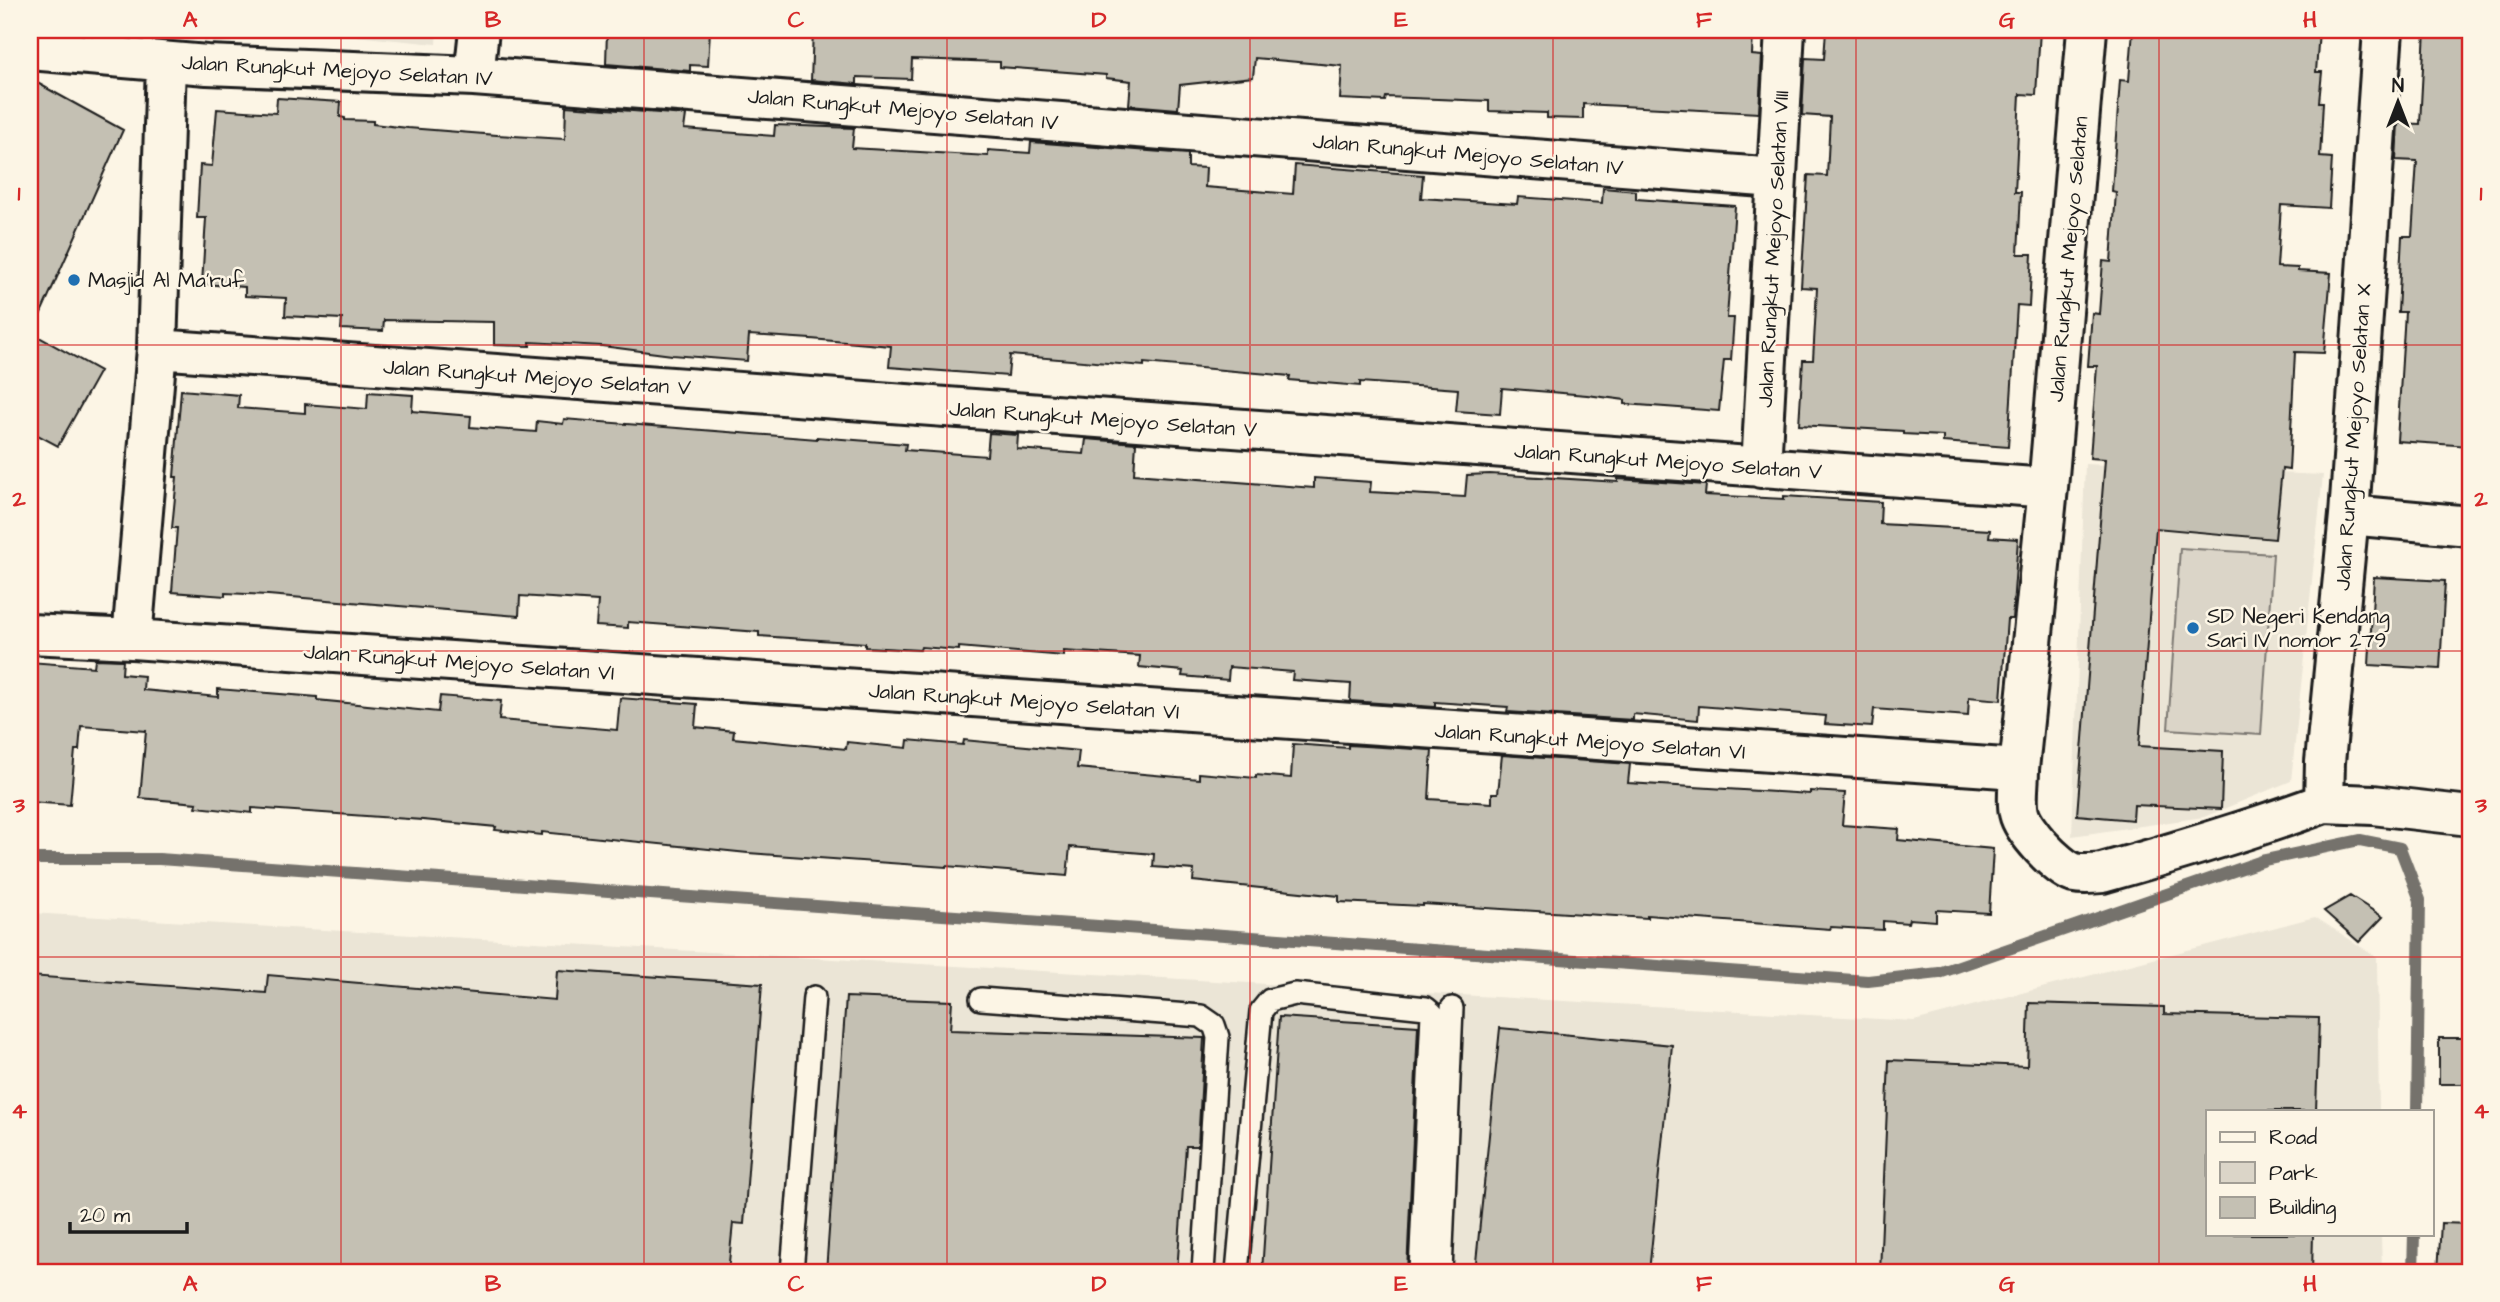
<svg xmlns="http://www.w3.org/2000/svg" width="2500" height="1302" font-family="'Architects Daughter',sans-serif">
  <style>
    .built { fill: #ebe5d6 }
    .green { fill: #dbd5c8; stroke: #7c7872; stroke-width: 2 }
    .lines { fill: none; stroke-linecap: round; stroke-linejoin: round }
    .stream { stroke: #75726c; stroke-width: 12 }
    .building { fill: #c4c0b3; stroke: #1c1c1c; stroke-width: 2 }
    .service-casing { stroke: #1c1c1c; stroke-width: 26 }
    .minor-casing { stroke: #1c1c1c; stroke-width: 44 }
    .service { stroke: #fcf5e5; stroke-width: 21 }
    .minor { stroke: #fcf5e5; stroke-width: 38 }
    .grid { fill: none; stroke: #d62828; stroke-width: 2; stroke-opacity: 0.55 }
    .poi-dot { fill: #1f6fb2; stroke: #fcf5e5; stroke-width: 2.5 }
    .labels { text-anchor: middle; stroke-width: 5; stroke-linejoin: round; paint-order: stroke }
    .street-label { font-size: 21px; fill: #1c1c1c; stroke: #fcf5e5 }
    .poi-label { font-size: 21px; fill: #1c1c1c; stroke: #fcf5e5; text-anchor: start }
    .neatline { fill: none; stroke: #d62828; stroke-width: 2.5 }
    .grid-label { font-size: 23px; text-anchor: middle; font-weight: bold; fill: #d62828 }
  </style>
  <rect width="100%" height="100%" fill="#fcf5e5"/>
  <filter id="ink" filterUnits="userSpaceOnUse"><feTurbulence type="fractalNoise" baseFrequency=".0143" numOctaves="2"/><feDisplacementMap in="SourceGraphic" scale="14" xChannelSelector="R" yChannelSelector="G"/><feConvolveMatrix kernelMatrix="1 2 1 2 8 2 1 2 1" color-interpolation-filters="sRGB"/></filter>
  <g filter="url(#ink)">
    <path class="built" d="M 293,30 L 437,30 L 436,44 Z
      M 2085,464 L 2323,475 L 2291,781 L 2204,817 L 2072,836 Z
      M 30,913 L 1914,1021 L 2315,917 L 2377,957 L 2379,1111 L 2208,1111 L 2208,1234 L 2381,1234 L 2382,1272 L 30,1272 Z"/>
    <path class="green" d="M 2180,548 L 2273,554 L 2261,735 L 2168,729 Z"/>
    <g class="lines">
      <path class="stream" d="M 30,859 L 159,859 L 1868,981 L 1939,973 L 2265,860 L 2360,840 L 2400,848 L 2420,900 L 2417,1111
        M 2413,1272 L 2414,1234"/>
    </g>
    <path class="building" d="M 607,30 L 710,30 L 708,66 L 690,65 L 690,71 L 606,64 Z
      M 813,30 L 1753,30 L 1752,55 L 1762,56 L 1759,113 L 1583,104 L 1583,119 L 1547,118 L 1547,113 L 1489,111 L 1489,101 L 1386,97 L 1385,101 L 1340,99 L 1342,66 L 1255,58 L 1253,77 L 1180,85 L 1178,109 L 1129,105 L 1131,81 L 1106,78 L 1106,75 L 1000,67 L 1000,62 L 912,59 L 911,79 L 857,77 L 857,84 L 811,80 Z
      M 1826,30 L 2040,30 L 2036,95 L 2020,94 L 2015,192 L 2021,192 L 2018,254 L 2032,254 L 2029,306 L 2017,305 L 2008,447 L 1943,442 L 1943,436 L 1903,434 L 1903,431 L 1799,425 L 1803,360 L 1813,360 L 1817,288 L 1801,287 L 1808,175 L 1827,176 L 1830,117 L 1802,115 L 1805,58 L 1824,59 Z
      M 2133,30 L 2319,30 L 2316,72 L 2322,72 L 2319,102 L 2323,102 L 2320,157 L 2332,158 L 2329,208 L 2281,205 L 2277,267 L 2298,268 L 2298,271 L 2331,273 L 2324,353 L 2295,352 L 2289,470 L 2282,469 L 2275,539 L 2156,528 L 2139,746 L 2223,751 L 2221,809 L 2134,805 L 2133,820 L 2077,815 L 2105,459 L 2090,458 L 2097,366 L 2088,366 L 2092,313 L 2099,314 L 2103,261 L 2111,262 L 2116,192 L 2112,191 L 2120,80 L 2129,81 Z
      M 2425,30 L 2470,30 L 2470,446 L 2397,441 L 2405,312 L 2398,312 L 2402,236 L 2412,236 L 2417,161 L 2396,160 L 2398,123 L 2420,124 Z
      M 30,79 L 123,130 L 32,333 L 100,371 L 58,446 L 30,431 Z
      M 277,98 L 341,102 L 340,117 L 345,118 L 345,120 L 373,121 L 373,124 L 408,128 L 497,135 L 565,139 L 566,106 L 686,115 L 684,129 L 774,136 L 775,125 L 854,128 L 852,148 L 988,156 L 988,150 L 1030,153 L 1031,142 L 1188,154 L 1188,167 L 1206,168 L 1205,187 L 1293,194 L 1295,165 L 1423,175 L 1421,198 L 1517,204 L 1518,197 L 1602,203 L 1603,188 L 1636,191 L 1636,199 L 1735,206 L 1727,318 L 1734,318 L 1731,360 L 1724,360 L 1719,411 L 1625,404 L 1625,400 L 1587,395 L 1502,388 L 1500,414 L 1456,411 L 1458,389 L 1360,382 L 1360,386 L 1289,380 L 1290,376 L 1144,363 L 1144,366 L 1010,355 L 1008,376 L 889,367 L 891,346 L 811,339 L 749,335 L 747,361 L 672,355 L 602,346 L 530,342 L 530,346 L 494,345 L 494,322 L 384,320 L 383,331 L 341,329 L 342,319 L 285,316 L 286,298 L 245,296 L 245,287 L 202,284 L 206,218 L 197,218 L 200,165 L 212,166 L 217,109 L 276,113 Z
      M 181,390 L 239,395 L 238,408 L 305,413 L 305,404 L 367,409 L 368,392 L 413,395 L 412,411 L 471,416 L 470,427 L 536,432 L 537,421 L 563,424 L 564,419 L 817,439 L 817,437 L 906,444 L 905,450 L 987,456 L 989,433 L 1018,435 L 1017,449 L 1084,454 L 1086,439 L 1136,443 L 1134,474 L 1314,488 L 1314,478 L 1371,482 L 1370,492 L 1465,497 L 1467,475 L 1490,474 L 1618,482 L 1618,479 L 1706,485 L 1705,495 L 1784,499 L 1784,496 L 1881,502 L 1880,524 L 1990,530 L 1989,537 L 2018,539 L 2012,619 L 2007,619 L 2001,700 L 1969,697 L 1968,716 L 1874,709 L 1872,727 L 1825,724 L 1826,716 L 1699,706 L 1698,720 L 1633,714 L 1633,720 L 1507,712 L 1508,707 L 1435,702 L 1435,707 L 1350,701 L 1351,684 L 1292,680 L 1293,672 L 1229,667 L 1228,680 L 1182,676 L 1183,671 L 1139,667 L 1140,656 L 1064,651 L 1064,656 L 959,647 L 959,650 L 921,647 L 920,650 L 865,647 L 865,643 L 759,636 L 759,632 L 628,622 L 628,628 L 596,626 L 598,601 L 520,596 L 519,616 L 268,595 L 225,593 L 225,596 L 172,592 L 177,528 L 172,528 L 177,477 L 174,477 Z
      M 2374,577 L 2445,581 L 2440,669 L 2369,665 Z
      M 95,659 L 123,660 L 122,674 L 144,676 L 143,690 L 218,697 L 218,689 L 317,697 L 317,700 L 438,712 L 440,696 L 501,701 L 499,720 L 617,730 L 620,698 L 697,704 L 695,727 L 734,731 L 733,738 L 846,749 L 847,742 L 907,748 L 908,740 L 963,745 L 964,740 L 1079,751 L 1077,768 L 1199,779 L 1199,773 L 1256,778 L 1256,775 L 1291,778 L 1293,744 L 1348,748 L 1348,745 L 1432,750 L 1429,799 L 1492,803 L 1492,793 L 1498,793 L 1502,755 L 1630,764 L 1628,783 L 1810,794 L 1810,791 L 1845,793 L 1842,825 L 1899,829 L 1898,840 L 1993,849 L 1989,913 L 1936,910 L 1936,921 L 1909,919 L 1908,923 L 1883,921 L 1883,930 L 1831,927 L 1830,929 L 1647,915 L 1647,918 L 1423,904 L 1423,906 L 1339,902 L 1339,896 L 1193,881 L 1194,870 L 1153,867 L 1154,854 L 1070,847 L 1067,876 L 946,866 L 946,867 L 748,853 L 542,832 L 542,835 L 495,830 L 496,827 L 423,820 L 252,808 L 252,813 L 196,807 L 197,803 L 140,798 L 146,731 L 81,726 L 79,750 L 75,750 L 70,805 L 30,802 L 30,662 L 94,667 Z
      M 2350,896 L 2383,917 L 2359,942 L 2324,911 Z
      M 557,970 L 762,984 L 744,1224 L 733,1223 L 728,1272 L 30,1272 L 30,976 L 266,993 L 268,975 L 555,1000 Z
      M 846,997 L 952,1001 L 950,1030 L 1204,1038 L 1198,1146 L 1186,1146 L 1177,1272 L 826,1272 Z
      M 2029,1003 L 2164,1007 L 2164,1014 L 2319,1018 L 2316,1111 L 2208,1111 L 2208,1234 L 2313,1234 L 2312,1272 L 1880,1272 L 1889,1060 L 2027,1066 Z
      M 1279,1017 L 1418,1026 L 1407,1272 L 1262,1272 Z
      M 1500,1028 L 1672,1045 L 1649,1272 L 1475,1272 Z
      M 2439,1038 L 2470,1038 L 2470,1084 L 2439,1084 Z
      M 2441,1223 L 2470,1224 L 2470,1272 L 2438,1272 Z"/>
    <g class="lines">
      <defs>
        <path id="service" d="M 981,999 L 1201,1016 L 1214,1025 L 1218,1037 L 1203,1272
          M 792,1272 L 814,997
          M 1237,1272 L 1261,1011 L 1270,1000 L 1295,994 L 1426,1008 L 1432,1013 L 1420,1272
          M 1441,1272 L 1452,1008"/>
        <path id="minor" d="M 2087,30 L 2048,488 L 2019,769 C 2019,783 2016,801 2019,813 C 2023,831 2057,867 2074,873 C 2083,875 2093,874 2102,873 C 2176,852 2251,830 2324,803 L 2325,762 L 2349,515 L 2383,30
          M 30,50 L 207,65 L 474,76 L 1776,178
          M 474,76 L 479,30
          M 157,349 L 2048,488
          M 1761,468 L 1785,30
          M 2349,515 L 2470,526
          M 30,634 L 132,639 L 2019,769
          M 132,639 L 157,349 L 166,63
          M 2324,803 L 2373,805 L 2470,816"/>
      </defs>
      <use href="#service" class="service-casing"/>
      <use href="#minor" class="minor-casing"/>
      <use href="#service" class="service"/>
      <use href="#minor" class="minor"/>
    </g>
  </g>
  <path class="grid" d="M 341,30 L 341,1272M 644,30 L 644,1272M 947,30 L 947,1272M 1250,30 L 1250,1272M 1553,30 L 1553,1272M 1856,30 L 1856,1272M 2159,30 L 2159,1272M 30,345 L 2470,345M 30,651 L 2470,651M 30,957 L 2470,957"/>
  <g class="poi-dot">
    <circle cx="74" cy="280" r="7"/>
    <circle cx="2193" cy="628" r="7"/>
  </g>
  <g class="labels">
    <g class="street-label">
      <text transform="translate(337 70) rotate(3)" y="7">Jalan Rungkut Mejoyo Selatan IV</text>
      <text transform="translate(903 109) rotate(5)" y="7">Jalan Rungkut Mejoyo Selatan IV</text>
      <text transform="translate(1468 154) rotate(5)" y="7">Jalan Rungkut Mejoyo Selatan IV</text>
      <text transform="translate(1773 249) rotate(-87)" y="7">Jalan Rungkut Mejoyo Selatan VIII</text>
      <text transform="translate(2068 259) rotate(-85)" y="7">Jalan Rungkut Mejoyo Selatan</text>
      <text transform="translate(537 377) rotate(4)" y="7">Jalan Rungkut Mejoyo Selatan V</text>
      <text transform="translate(1103 419) rotate(4)" y="7">Jalan Rungkut Mejoyo Selatan V</text>
      <text transform="translate(2353 437) rotate(-86)" y="7">Jalan Rungkut Mejoyo Selatan X</text>
      <text transform="translate(1668 461) rotate(4)" y="7">Jalan Rungkut Mejoyo Selatan V</text>
      <text transform="translate(459 662) rotate(4)" y="7">Jalan Rungkut Mejoyo Selatan VI</text>
      <text transform="translate(1024 701) rotate(4)" y="7">Jalan Rungkut Mejoyo Selatan VI</text>
      <text transform="translate(1590 741) rotate(4)" y="7">Jalan Rungkut Mejoyo Selatan VI</text>
    </g>
    <g class="poi-label">
      <text x="88" y="287">Masjid Al Ma'ruf</text>
      <text x="2207" y="623">SD Negeri Kendang<tspan x="2207" dy="24">Sari IV nomor 279</tspan></text>
    </g>
  </g>
  <rect width="2500" height="1302" fill="none" stroke="#fcf5e5" stroke-width="77"/>
  <rect x="2206" y="1110" width="228" height="126" fill="#fcf5e5" stroke="#a29e95" stroke-width="2"/>
  <rect x="2220" y="1132" width="35" height="10" fill="#fcf5e5" stroke="#a29e95" stroke-width="2"/>
  <text x="2269" y="1144" font-size="21" fill="#1c1c1c">Road</text>
  <rect x="2220" y="1162" width="35" height="21" fill="#dbd5c8" stroke="#a29e95" stroke-width="2"/>
  <text x="2269" y="1180" font-size="21" fill="#1c1c1c">Park</text>
  <rect x="2220" y="1197" width="35" height="21" fill="#c4c0b3" stroke="#a29e95" stroke-width="2"/>
  <text x="2269" y="1214" font-size="21" fill="#1c1c1c">Building</text>
  <g transform="translate(2398 102)" stroke="#fcf5e5" stroke-width="5" paint-order="stroke">
  <path d="M0-5L12 26L0 18L-12 26Z" fill="#1c1c1c"/>
  <text y="-10" font-size="19" font-weight="bold" text-anchor="middle" fill="#1c1c1c">N</text>
  </g>
  <path d="M70 1222v10h117v-10" fill="none" stroke="#1c1c1c" stroke-width="3.5"/>
  <text x="80" y="1222" font-size="21" fill="#1c1c1c" stroke="#fcf5e5" stroke-width="5" paint-order="stroke">20 m</text>
  <rect x="38" y="38" width="2424" height="1226" class="neatline"/>
  <g class="grid-label">
    <text x="190" y="27">A</text>
    <text x="493" y="27">B</text>
    <text x="796" y="27">C</text>
    <text x="1099" y="27">D</text>
    <text x="1401" y="27">E</text>
    <text x="1704" y="27">F</text>
    <text x="2007" y="27">G</text>
    <text x="2310" y="27">H</text>
    <text x="19" y="200">1</text>
    <text x="2481" y="200">1</text>
    <text x="19" y="506">2</text>
    <text x="2481" y="506">2</text>
    <text x="19" y="812">3</text>
    <text x="2481" y="812">3</text>
    <text x="19" y="1118">4</text>
    <text x="2481" y="1118">4</text>
    <text x="190" y="1291">A</text>
    <text x="493" y="1291">B</text>
    <text x="796" y="1291">C</text>
    <text x="1099" y="1291">D</text>
    <text x="1401" y="1291">E</text>
    <text x="1704" y="1291">F</text>
    <text x="2007" y="1291">G</text>
    <text x="2310" y="1291">H</text>
  </g>
</svg>
